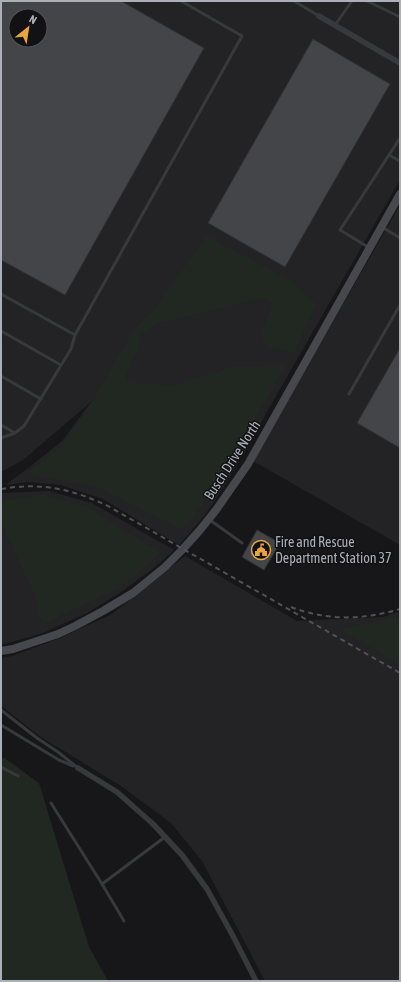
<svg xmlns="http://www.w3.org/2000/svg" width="401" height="982" font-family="'Asap Condensed',sans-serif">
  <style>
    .built { fill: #232326; fill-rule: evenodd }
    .green { fill: #212822 }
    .building { fill: #444549; stroke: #313134; fill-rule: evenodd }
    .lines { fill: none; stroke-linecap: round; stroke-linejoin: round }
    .lane { stroke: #38393d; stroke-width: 3 }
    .street { stroke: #38393d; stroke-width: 5.5 }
    .secondary { stroke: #46484d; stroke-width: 8 }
    .rail { stroke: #4f5156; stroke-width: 2; stroke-dasharray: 5 4; stroke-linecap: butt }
    .labels { text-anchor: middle; stroke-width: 3; stroke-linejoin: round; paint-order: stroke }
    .street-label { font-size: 14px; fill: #aaafb8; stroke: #121214 }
    .poi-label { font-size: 14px; fill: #aaafb8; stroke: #121214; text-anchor: start }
  </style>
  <rect width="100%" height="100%" fill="#171719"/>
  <path class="built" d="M 1,1 L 400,1 L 400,180 L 225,485 L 205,515 L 179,545 L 103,499 L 61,485 L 30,482 L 5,485 L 27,469 L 62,441 L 91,402 L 23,460 L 1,472 ZM 16,16 L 40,16 L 40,40 L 16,40 Z
    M 400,205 L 400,545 L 253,461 Z
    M 49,491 L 92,503 L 174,550 L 155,567 L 124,590 L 89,612 L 43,633 L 1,645 L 1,493 Z
    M 185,556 L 297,621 L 383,617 L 400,611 L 400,981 L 265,981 L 202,861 L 171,823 L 121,786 L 41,737 L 1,706 L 1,658 L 12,656 L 58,639 L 112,614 Z"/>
  <path class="green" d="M 206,236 L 292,281 L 316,304 L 294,353 L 266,347 L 261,334 L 273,304 L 265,298 L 158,323 L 141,335 L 139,351 L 130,363 L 126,378 L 130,383 L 176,385 L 232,367 L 286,365 L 212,492 L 182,530 L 97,487 L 32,475 L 30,471 L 64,443 L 92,402 L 133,331 L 158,305 Z
    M 43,495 L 89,508 L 160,553 L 122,587 L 42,624 L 34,594 L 1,522 L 1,501 Z
    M 400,617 L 400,664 L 340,629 L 399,617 Z
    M 3,757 L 39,783 L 89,947 L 108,981 L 1,981 L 1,764 Z"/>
  <path class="building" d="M 1,1 L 121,1 L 204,48 L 65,295 L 1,260 ZM 16,16 L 40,16 L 40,40 L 16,40 Z
    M 313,39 L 390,84 L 285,267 L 208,223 Z
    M 400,348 L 400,448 L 357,423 Z
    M 257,530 L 280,543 L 264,570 L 242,557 Z"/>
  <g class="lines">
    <path class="lane" d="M 294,1 L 319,16
      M 367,1 L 400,17
      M 335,25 L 352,1
      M 389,155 L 400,161
      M 382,227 L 400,238
      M 368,247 L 340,230 L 400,138
      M 1,294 L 75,335 L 242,36 L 181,1
      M 1,331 L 61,365
      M 1,376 L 41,399
      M 349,394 L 400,305
      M 1,425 L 15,433
      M 1,438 L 15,433 L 24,426 L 71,349 L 75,335
      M 210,520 L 242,543
      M 1,710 L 37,738 L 58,752 L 78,768
      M 1,725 L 59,760 L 73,766
      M 1,767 L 18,776
      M 51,803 L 102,884 L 165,837
      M 102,884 L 124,921"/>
    <path class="street" d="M 319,16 L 400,63
      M 78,768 L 117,792 L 153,824 L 182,855 L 207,889 L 233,936 L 256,981"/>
    <path class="secondary" d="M 1,651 L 13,649 L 58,634 L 75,626 L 103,611 L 133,593 L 165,567 L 183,549 L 200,530 L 216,510 L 248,464 L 400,194"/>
    <path class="rail" d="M 1,489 C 41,482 72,489 108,506 L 400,673
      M 291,607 C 328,621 363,620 400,609"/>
  </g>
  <defs>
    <symbol id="civic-ring" viewBox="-11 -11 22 22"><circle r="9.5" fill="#121214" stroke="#e8a53f" stroke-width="1.5"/><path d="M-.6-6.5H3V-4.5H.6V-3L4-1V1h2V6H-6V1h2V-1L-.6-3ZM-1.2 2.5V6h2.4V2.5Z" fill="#e8a53f"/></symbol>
  </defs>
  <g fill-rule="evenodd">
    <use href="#civic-ring" x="250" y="539" width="22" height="22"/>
  </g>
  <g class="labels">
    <g class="street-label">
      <text transform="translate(232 460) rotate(-57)" y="5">Busch Drive North</text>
    </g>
    <g class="poi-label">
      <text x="275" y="547">Fire and Rescue<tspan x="275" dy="16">Department Station 37</tspan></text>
    </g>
  </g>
  <rect width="401" height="982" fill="none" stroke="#aaafb8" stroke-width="4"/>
  <g transform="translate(28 28) rotate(30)"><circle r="19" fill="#121214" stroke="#4f5156"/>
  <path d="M0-3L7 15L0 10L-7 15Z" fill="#e8a53f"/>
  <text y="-6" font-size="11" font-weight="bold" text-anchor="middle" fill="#aaafb8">N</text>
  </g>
</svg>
